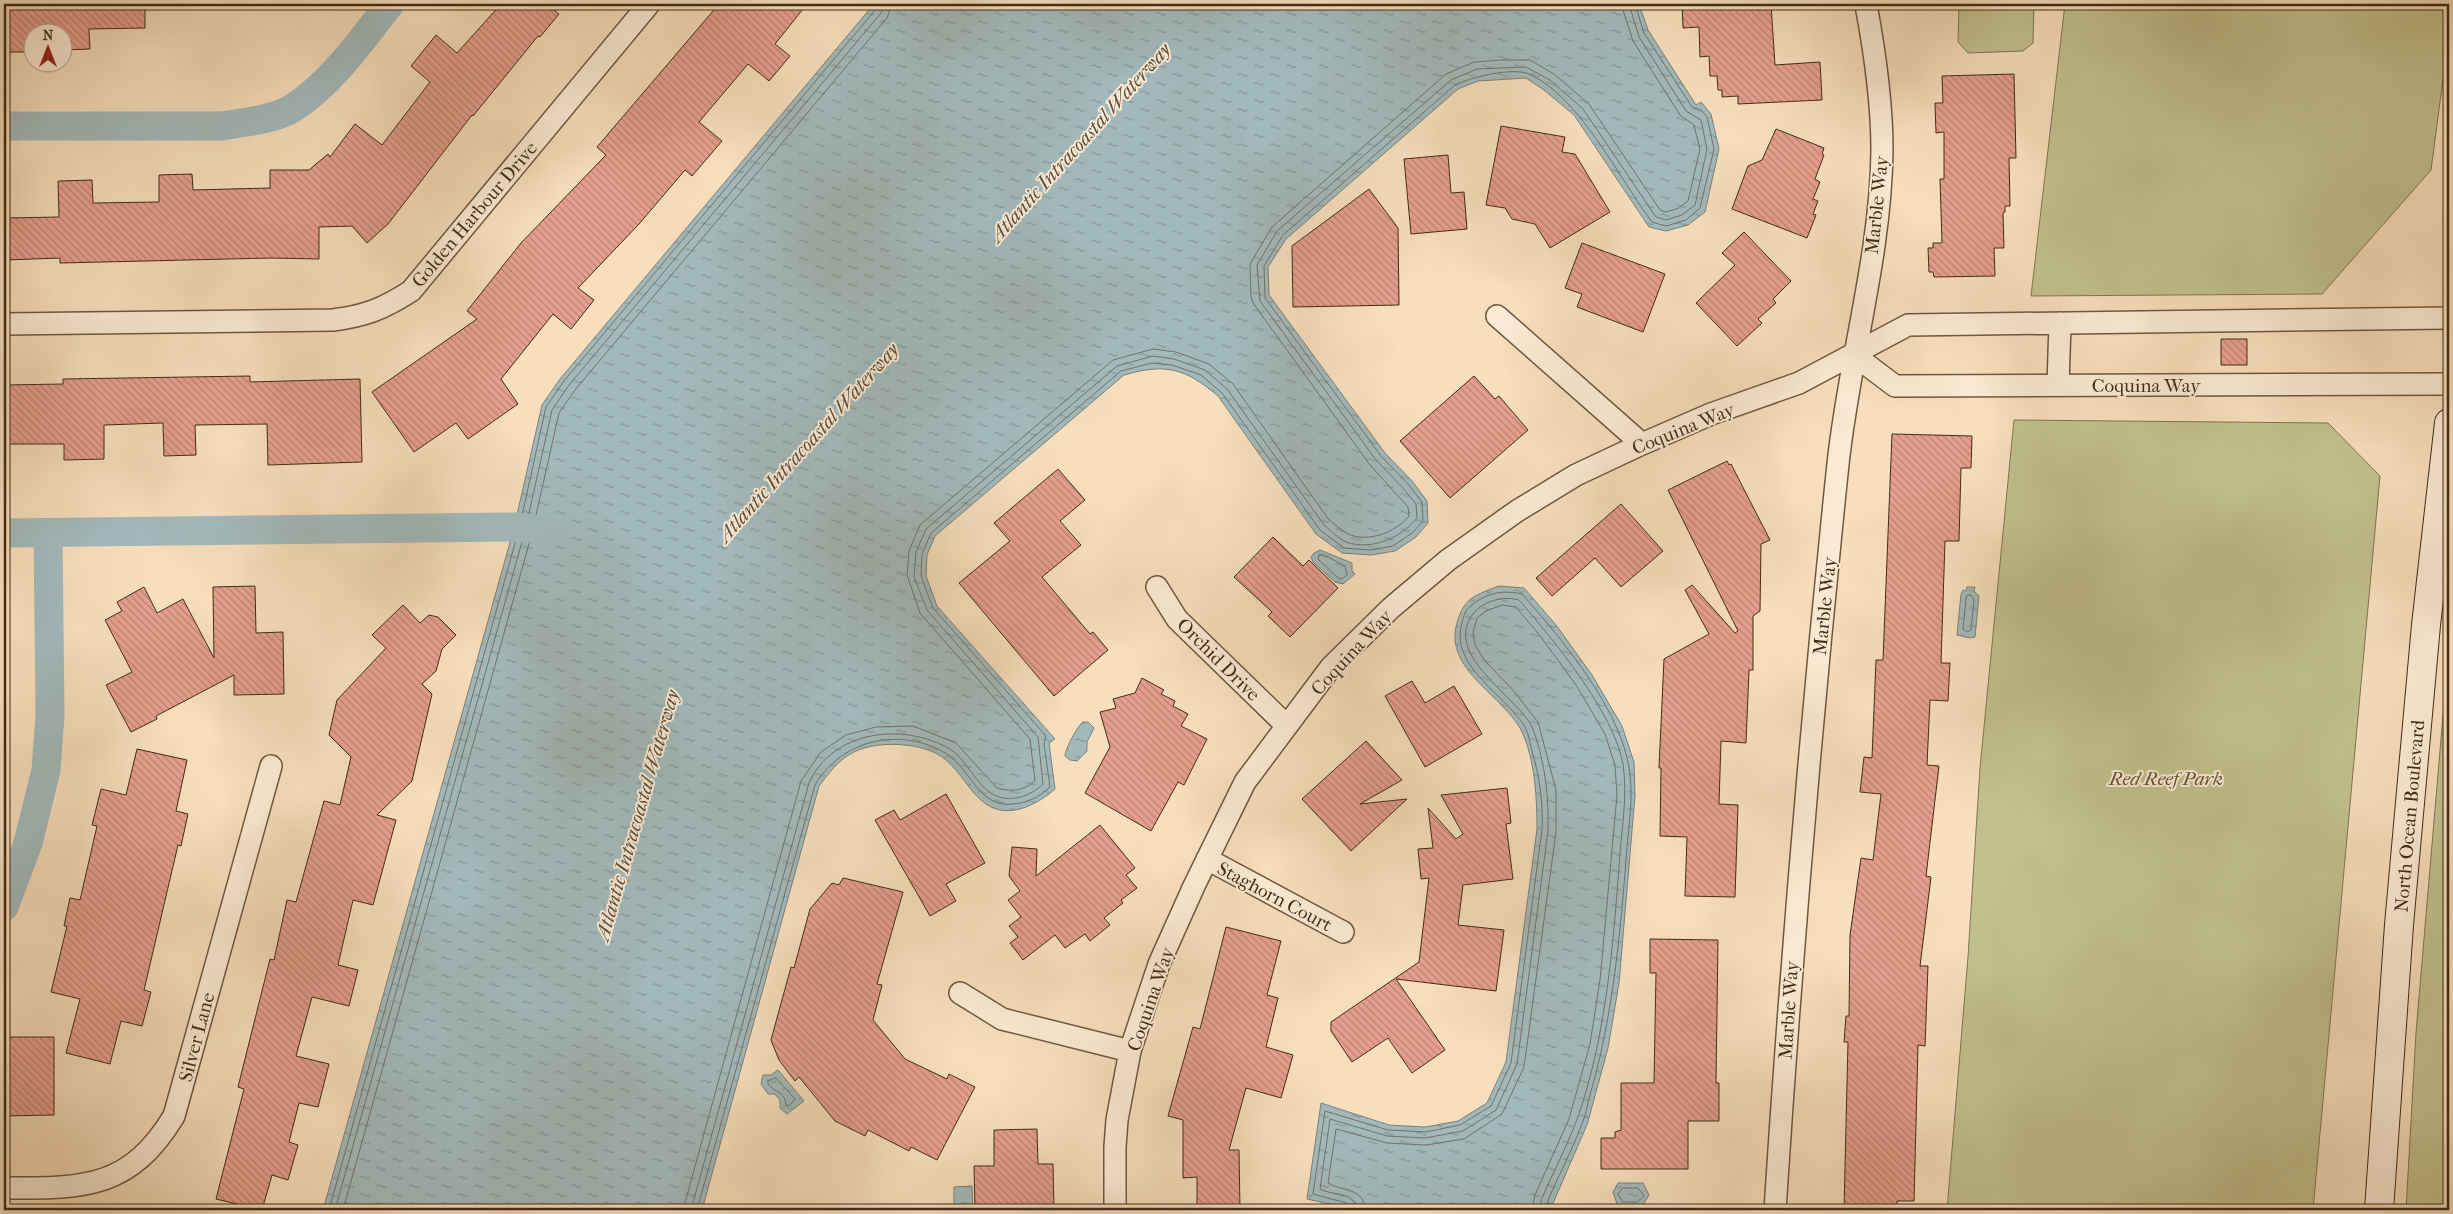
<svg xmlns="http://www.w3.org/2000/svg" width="2453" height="1214" font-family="'IM FELL French Canon',serif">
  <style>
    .green { fill: #c1c08e; stroke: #807652 }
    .water { fill: url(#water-ripples); stroke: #7b8179 }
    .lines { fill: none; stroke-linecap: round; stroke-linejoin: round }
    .shore { stroke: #717269; stroke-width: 1 }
    .canal { stroke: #a2b9bb; stroke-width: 29 }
    .building { fill: url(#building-back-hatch); stroke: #402c17 }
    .street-casing { stroke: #6e5840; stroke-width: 24 }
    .secondary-casing { stroke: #402c17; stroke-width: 30 }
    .street { stroke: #faead3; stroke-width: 21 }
    .secondary { stroke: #faead3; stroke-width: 28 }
    .labels { text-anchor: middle; stroke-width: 4; stroke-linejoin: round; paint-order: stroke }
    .street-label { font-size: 19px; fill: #402c17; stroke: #faead3 }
    .park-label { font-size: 19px; font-style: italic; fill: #605135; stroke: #faead3 }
    .water-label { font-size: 20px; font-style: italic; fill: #584f40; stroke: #faead3 }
  </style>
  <defs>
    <pattern id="water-ripples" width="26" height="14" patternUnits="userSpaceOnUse" patternTransform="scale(1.25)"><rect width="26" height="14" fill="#a2b9bb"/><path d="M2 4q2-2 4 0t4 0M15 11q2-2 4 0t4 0" fill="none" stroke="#859797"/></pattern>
    <pattern id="building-back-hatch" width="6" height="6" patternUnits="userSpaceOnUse" patternTransform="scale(1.25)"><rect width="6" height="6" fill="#e69f8e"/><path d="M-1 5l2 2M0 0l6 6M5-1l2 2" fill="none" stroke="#bc8273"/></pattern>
  </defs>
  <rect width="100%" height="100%" fill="#f7debc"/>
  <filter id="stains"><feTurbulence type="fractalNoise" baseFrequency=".004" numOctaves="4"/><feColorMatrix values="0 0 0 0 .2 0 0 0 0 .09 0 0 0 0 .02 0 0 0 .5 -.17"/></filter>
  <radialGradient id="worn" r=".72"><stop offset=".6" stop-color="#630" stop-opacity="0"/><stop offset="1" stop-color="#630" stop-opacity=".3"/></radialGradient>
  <path class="green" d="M 1959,4 L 2034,4 L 2033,43 L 2023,51 L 1968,53 L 1958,42 Z
    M 2065,4 L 2449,4 L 2449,34 L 2431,170 L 2322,294 L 2031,296 Z
    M 2014,420 L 2328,423 L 2380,476 L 2313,1210 L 1947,1210 L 1968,957 L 1980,768 Z
    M 2449,645 L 2449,1210 L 2406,1210 L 2416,1033 Z"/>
  <path class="water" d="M 874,4 L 1639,4 L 1648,30 L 1696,105 L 1701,102 L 1711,114 L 1719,149 L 1705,212 L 1688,225 L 1666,231 L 1649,227 L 1574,115 L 1544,90 L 1526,78 L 1478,81 L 1458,89 L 1286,239 L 1268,267 L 1269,295 L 1385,453 L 1412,481 L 1427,501 L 1428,523 L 1416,537 L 1395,551 L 1371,555 L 1342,553 L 1316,534 L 1218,396 C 1185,368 1166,363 1124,375 L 935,536 L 927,555 L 926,576 L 937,606 L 1055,739 L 1049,743 L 1055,789 C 1038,804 1009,820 986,804 C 970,793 961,772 945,759 C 924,742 878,740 854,752 C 839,759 829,773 819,786 L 702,1210 L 323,1210 L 514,528 L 542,405 L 560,379 Z
    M 1320,550 L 1352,563 L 1352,571 L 1355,574 L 1343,584 L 1335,582 L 1313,562 L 1311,557 L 1314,553 Z
    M 1499,586 L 1524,588 L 1556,625 L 1592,675 L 1622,726 L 1634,762 L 1635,796 L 1619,983 L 1608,1048 L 1587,1125 L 1550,1210 L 1356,1210 L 1307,1199 L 1321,1103 L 1389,1125 L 1425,1127 L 1458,1121 L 1487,1103 L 1506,1062 L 1537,829 C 1537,799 1535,760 1522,732 C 1505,696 1443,670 1457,623 C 1464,597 1476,595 1499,586 Z
    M 1967,587 L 1975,587 L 1974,591 L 1979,596 L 1975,637 L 1970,638 L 1957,635 L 1961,594 L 1963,590 L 1966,591 Z
    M 1083,722 L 1088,722 L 1094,728 L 1087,742 L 1087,751 L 1077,761 L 1070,760 L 1065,756 C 1065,749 1078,725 1083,722 Z
    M 778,1070 L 804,1101 L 787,1114 L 780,1108 L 780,1100 L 775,1094 L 768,1094 L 761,1084 L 763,1075 L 771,1075 Z
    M 1618,1183 L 1643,1183 L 1649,1195 L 1644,1203 L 1643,1207 L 1618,1207 L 1613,1192 Z
    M 972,1186 L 973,1210 L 954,1210 L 954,1187 Z"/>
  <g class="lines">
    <path class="shore" d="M 1324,555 L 1345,566 L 1347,575 L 1342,579 L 1338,578 L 1318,559 L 1319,555 Z
      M 1968,595 L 1971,595 L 1974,600 L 1971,630 L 1967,632 L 1963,629 L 1966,598 Z
      M 776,1078 L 795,1099 L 789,1106 L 786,1105 C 785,1091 775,1093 768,1084 L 768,1081 Z
      M 1623,1188 L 1638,1188 L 1644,1196 L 1637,1202 L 1623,1202 L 1618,1195 Z
      M 329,1210 L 519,529 L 546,407 L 564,381 L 876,9 L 878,4
      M 335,1210 L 525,531 L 552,410 L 569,385 L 881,13 L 884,4
      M 343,1210 L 532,533 L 559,413 L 575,390 L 887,18 L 892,4
      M 683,1210 L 801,781 L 821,752 L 846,735 L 876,727 L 913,726 L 956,743 L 997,788 C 1011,792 1024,791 1035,781 L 1030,739 L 920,613 L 907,575 L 909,551 L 920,525 L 1113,360 L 1153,349 L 1176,352 L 1209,364 L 1233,384 L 1329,520 C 1335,524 1342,531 1348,534 C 1369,543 1396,532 1409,516 L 1408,507 L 1370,465 L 1253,303 L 1251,296 L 1250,264 L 1272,227 L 1446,74 L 1474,62 L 1503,60 L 1530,60 L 1554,74 L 1589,104 L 1660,210 L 1666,212 L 1679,208 L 1688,201 L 1700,149 L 1694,125 L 1680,115 L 1633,41 L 1621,4
      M 691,1210 L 809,783 C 833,730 903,722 950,749 C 966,758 977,787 994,795 C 1011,803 1031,796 1043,784 L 1038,737 L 927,610 L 914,577 L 916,552 L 926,529 L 1117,366 L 1153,356 L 1174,359 L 1205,370 L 1227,389 L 1324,525 C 1330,530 1339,539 1346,542 C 1371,551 1401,538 1417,518 L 1416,504 L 1403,488 L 1376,460 L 1260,301 L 1257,265 L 1277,231 L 1451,80 L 1477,69 L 1526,67 L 1550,80 L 1583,109 L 1656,217 L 1666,220 L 1682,215 L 1695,205 L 1707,149 L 1701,120 L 1686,111 L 1639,37 L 1629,4
      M 697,1210 L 815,785 C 842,739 901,726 947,754 C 971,769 978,808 1013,804 C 1028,803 1039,797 1050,787 L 1044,744 L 1046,736 L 933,608 L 921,576 L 922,554 L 931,533 L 1121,371 L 1152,363 L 1172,365 L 1201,375 L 1222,393 L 1320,530 L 1344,548 L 1371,550 L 1393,546 L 1412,533 L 1423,521 L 1422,502 L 1408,484 L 1381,456 L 1265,298 L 1264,266 L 1283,235 L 1455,85 C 1471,77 1513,67 1529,74 C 1579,96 1619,178 1652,222 L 1666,226 L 1686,220 L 1700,208 L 1714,149 L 1707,117 L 1701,110 L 1692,107 L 1644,33 L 1635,4
      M 1351,1210 L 1347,1203 L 1313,1194 L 1325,1111 L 1388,1130 L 1425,1132 L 1460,1125 L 1491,1106 L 1511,1063 L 1542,830 C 1543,801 1540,779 1532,751 C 1530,744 1529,735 1526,729 C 1508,695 1449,668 1462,623 C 1464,615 1465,610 1472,605 C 1488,592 1504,590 1522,594 C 1561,638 1616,704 1628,762 C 1635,793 1628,829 1626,860 C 1620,936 1613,1011 1593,1084 C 1589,1097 1587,1111 1582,1124 C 1572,1150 1559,1175 1548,1200 L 1546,1210
      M 1357,1210 C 1356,1191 1332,1196 1320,1189 L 1330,1119 L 1387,1136 L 1425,1138 L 1463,1131 L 1496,1110 L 1517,1064 L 1548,831 C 1549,796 1545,762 1533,729 C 1531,723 1526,718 1522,713 C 1506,694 1477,671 1468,648 C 1456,615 1490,592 1519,600 C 1553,639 1614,713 1623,764 C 1628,797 1621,833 1619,866 C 1613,949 1605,1043 1576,1122 C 1566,1148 1553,1173 1542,1198 L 1539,1210
      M 1365,1210 C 1364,1187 1343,1192 1328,1183 L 1336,1129 L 1387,1143 L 1426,1145 L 1464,1139 L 1502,1114 L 1524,1067 L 1556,832 L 1556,790 L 1538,722 L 1512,689 L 1485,661 L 1475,645 L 1473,632 L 1477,618 L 1486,611 L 1502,605 L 1516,607 L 1541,637 L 1576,685 L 1605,734 L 1615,765 L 1617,795 L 1600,980 L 1590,1044 L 1569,1119 L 1535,1195 L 1532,1210"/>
    <path class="canal" d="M 4,126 L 222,126 C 244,122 273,120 293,108 C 333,82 361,40 390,4
      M 4,533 L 514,527 L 554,531
      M 4,907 L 28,843 L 46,770 L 50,716 L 48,533"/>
  </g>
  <path class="building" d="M 4,4 L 145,4 L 145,28 L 89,29 L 90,49 L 62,50 L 62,32 L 32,32 L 32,52 L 4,52 Z
    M 501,4 L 546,4 L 559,14 L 540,37 L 538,36 L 473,116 L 472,115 L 388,224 L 367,243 L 352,226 L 319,227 L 319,259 L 271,258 L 60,263 L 60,258 L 4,260 L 4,218 L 59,217 L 58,181 L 92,180 L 93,203 L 159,202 L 159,175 L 192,174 L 193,190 L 270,188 L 270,170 L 309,170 L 328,154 L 330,157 L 355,124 L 382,145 L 430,82 L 411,66 L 436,35 L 457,53 Z
    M 719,4 L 807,4 L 775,44 L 790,56 L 769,81 L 748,64 L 699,122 L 722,141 L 692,176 L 685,170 L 639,224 L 578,288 L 594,300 L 571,329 L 553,314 L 501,379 L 518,404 L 468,439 L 456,423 L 414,452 L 372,392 L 477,319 L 467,311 L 521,243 L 606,155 L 597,147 Z
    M 1682,4 L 1771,4 L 1775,65 L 1820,62 L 1822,100 L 1738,104 L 1738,96 L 1722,97 L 1722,90 L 1718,90 L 1717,76 L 1710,76 L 1709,56 L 1700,57 L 1699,27 L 1683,28 Z
    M 2014,74 L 2016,158 L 2009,158 L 2010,206 L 2005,206 L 2005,212 L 2003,213 L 2004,248 L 1994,248 L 1995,276 L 1934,277 L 1933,272 L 1929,272 L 1928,248 L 1933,248 L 1933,243 L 1942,243 L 1940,179 L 1944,179 L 1944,132 L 1936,133 L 1935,103 L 1943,103 L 1942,76 Z
    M 1501,126 L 1565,137 L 1562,152 L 1575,154 L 1610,212 L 1550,248 L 1535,224 L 1512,219 L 1505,208 L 1486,205 Z
    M 1776,129 L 1824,148 L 1822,154 L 1824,155 L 1815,179 L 1820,182 L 1813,199 L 1818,201 L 1813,214 L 1816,215 L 1807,238 L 1732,209 L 1748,166 L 1762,160 Z
    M 1448,155 L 1451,193 L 1464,192 L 1467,229 L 1411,234 L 1404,159 Z
    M 1369,189 L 1398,228 L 1399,305 L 1293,307 L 1292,246 Z
    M 1744,232 L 1791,281 L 1773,299 L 1776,303 L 1758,319 L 1762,323 L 1737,346 L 1696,303 L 1735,265 L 1722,253 Z
    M 1582,243 L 1665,274 L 1643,332 L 1577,307 L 1582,294 L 1565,288 Z
    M 2221,339 L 2247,339 L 2247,365 L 2221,365 Z
    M 250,376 L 250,382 L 360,379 L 362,462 L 268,465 L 267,424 L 195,425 L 196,455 L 164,456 L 163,423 L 104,425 L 104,459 L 64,460 L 64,444 L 4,444 L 4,385 L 63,384 L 63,379 Z
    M 1474,376 L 1495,399 L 1499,396 L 1528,430 L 1450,498 L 1400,441 Z
    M 1892,434 L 1972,436 L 1971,468 L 1961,468 L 1959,541 L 1945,541 L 1941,663 L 1950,663 L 1948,701 L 1930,700 L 1927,765 L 1939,766 L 1926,876 L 1931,877 L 1920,966 L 1928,966 L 1925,1046 L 1918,1045 L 1914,1201 L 1897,1201 L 1897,1210 L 1844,1210 L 1848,1042 L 1844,1042 L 1846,1016 L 1849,1016 L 1850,935 L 1861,858 L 1873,860 L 1881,794 L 1860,792 L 1864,757 L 1872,758 L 1876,660 L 1883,660 Z
    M 1727,461 L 1729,465 L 1731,464 L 1770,540 L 1761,544 L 1760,611 L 1753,616 L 1753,670 L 1749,670 L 1746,743 L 1721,741 L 1719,804 L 1738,805 L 1735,897 L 1685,896 L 1687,837 L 1660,836 L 1661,768 L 1659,768 L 1664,659 L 1709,634 L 1685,590 L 1692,585 L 1735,633 L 1738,631 L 1668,490 Z
    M 1058,469 L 1085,500 L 1060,521 L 1081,545 L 1042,577 L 1090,634 L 1093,632 L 1108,650 L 1054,696 L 959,583 L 1010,541 L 994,523 Z
    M 1621,504 L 1663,551 L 1621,587 L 1595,558 L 1552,596 L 1536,578 Z
    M 1273,537 L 1303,566 L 1309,560 L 1338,588 L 1290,637 L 1268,616 L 1272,612 L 1234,577 Z
    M 255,586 L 256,633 L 283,632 L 284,694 L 234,695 L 234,675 L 156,716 L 157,719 L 131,732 L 106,685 L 132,672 L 105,620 L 122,611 L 117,602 L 144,587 L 157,613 L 183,599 L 214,658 L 213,587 Z
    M 403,605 L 420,623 L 429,615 L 438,617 L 456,635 L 442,649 L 436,671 L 422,684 L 432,694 L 412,781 L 377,815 L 396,820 L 373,905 L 353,900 L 338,965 L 358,970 L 349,1006 L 312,997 L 296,1056 L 329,1064 L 318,1107 L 299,1103 L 289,1142 L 298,1145 L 288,1180 L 272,1175 L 262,1210 L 216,1199 L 244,1089 L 238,1087 L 270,959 L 274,960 L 287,900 L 296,902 L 324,801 L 340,805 L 351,757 L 329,735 L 337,700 L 386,648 L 372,635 Z
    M 1142,678 L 1164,690 L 1161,694 L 1175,701 L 1173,706 L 1188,714 L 1181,726 L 1207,739 L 1184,785 L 1178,782 L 1151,831 L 1085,793 L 1110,747 L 1100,712 L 1116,708 L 1113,699 L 1135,693 Z
    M 1412,681 L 1425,703 L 1454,686 L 1482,734 L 1425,767 L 1385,696 Z
    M 1366,741 L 1402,780 L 1360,804 L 1407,799 L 1351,851 L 1302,799 Z
    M 137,749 L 187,760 L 176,811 L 188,814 L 181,846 L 178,845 L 144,990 L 151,992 L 142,1026 L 121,1021 L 110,1064 L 66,1053 L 80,999 L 51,992 L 67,926 L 64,926 L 70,898 L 80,900 L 97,826 L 92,825 L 101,789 L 126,795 Z
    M 1507,788 L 1511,823 L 1506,824 L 1513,879 L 1463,885 L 1458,925 L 1504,930 L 1496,991 L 1396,979 L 1445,1050 L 1412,1073 L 1388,1038 L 1352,1062 L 1331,1031 L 1331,1022 L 1419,962 L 1429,878 L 1421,879 L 1418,849 L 1433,848 L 1428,808 L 1456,839 L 1463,834 L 1441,795 Z
    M 946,794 L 985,863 L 946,884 L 956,901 L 930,916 L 875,820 L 894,810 L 900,820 Z
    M 1100,825 L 1135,868 L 1126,875 L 1137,888 L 1121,900 L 1123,903 L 1104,918 L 1110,925 L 1090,941 L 1085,934 L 1065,948 L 1055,935 L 1023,960 L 1010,943 L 1018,937 L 1009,926 L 1021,917 L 1008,900 L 1020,891 L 1009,876 L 1012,847 L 1037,849 L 1036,876 Z
    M 843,878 L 903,892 L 877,984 L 882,985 L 873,1020 L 905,1059 L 947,1079 L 949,1074 L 975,1087 L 937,1160 L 911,1147 L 909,1151 L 868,1130 L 865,1136 L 835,1121 L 799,1077 L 795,1081 L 779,1060 L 771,1040 L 791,967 L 794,968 L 810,909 L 832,883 L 839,885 Z
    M 1226,927 L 1281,941 L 1267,995 L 1278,998 L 1266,1047 L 1293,1055 L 1281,1098 L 1246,1088 L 1229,1150 L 1239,1150 L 1240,1210 L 1197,1210 L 1197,1177 L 1183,1178 L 1183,1120 L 1168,1116 L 1193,1027 L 1200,1029 Z
    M 1650,939 L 1718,940 L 1716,1083 L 1719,1083 L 1719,1121 L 1688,1121 L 1688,1169 L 1601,1169 L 1601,1138 L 1615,1138 L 1615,1132 L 1621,1130 L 1621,1083 L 1654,1083 L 1656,973 L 1650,973 Z
    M 4,1037 L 54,1037 L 54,1115 L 4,1116 Z
    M 1037,1129 L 1038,1164 L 1053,1164 L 1054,1210 L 975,1210 L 974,1166 L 994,1166 L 994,1130 Z"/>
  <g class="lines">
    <defs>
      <path id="street" d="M 1497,316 L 1642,444
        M 4,324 L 333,320 C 365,316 383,309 411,291 L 649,4
        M 1854,355 L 1895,386 L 2449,384
        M 2058,385 L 2060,323
        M 1157,587 L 1177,619 L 1287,726
        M 1207,859 L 1343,932
        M 960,993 L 1002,1019 L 1130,1051
        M 4,1188 C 83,1188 129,1190 174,1116 L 271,766
        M 1115,1210 L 1115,1147 L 1117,1120 L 1130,1051 L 1159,964 L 1194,886 L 1245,782 L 1331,667 L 1391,608 L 1448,560 L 1517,511 L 1576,475 L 1642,444 L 1711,414 L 1799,383 L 1908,325 L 2449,318
        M 1775,1210 C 1791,961 1812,712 1838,464 C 1849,359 1881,256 1882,150 C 1882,101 1875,53 1866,5"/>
      <path id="secondary" d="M 2379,1210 L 2399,925 L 2426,625 L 2449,423"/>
    </defs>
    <use href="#street" class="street-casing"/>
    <use href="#secondary" class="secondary-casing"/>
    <use href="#street" class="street"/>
    <use href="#secondary" class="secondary"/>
  </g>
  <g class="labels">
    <g class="street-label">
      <text transform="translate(1876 205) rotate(-84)" y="7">Marble Way</text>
      <text transform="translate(474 214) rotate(-50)" y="7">Golden Harbour Drive</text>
      <text x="2146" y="392">Coquina Way</text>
      <text transform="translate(1683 428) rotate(-22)" y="7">Coquina Way</text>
      <text transform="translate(1824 606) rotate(-84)" y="7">Marble Way</text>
      <text transform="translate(1351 652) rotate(-47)" y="7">Coquina Way</text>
      <text transform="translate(1219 659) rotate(45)" y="7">Orchid Drive</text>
      <text transform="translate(2409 816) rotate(-85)" y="7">North Ocean Boulevard</text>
      <text transform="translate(1275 896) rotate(28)" y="7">Staghorn Court</text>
      <text transform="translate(1150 999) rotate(-71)" y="7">Coquina Way</text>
      <text transform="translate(1788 1010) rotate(-86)" y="7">Marble Way</text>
      <text transform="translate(196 1037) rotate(-75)" y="7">Silver Lane</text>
    </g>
    <g class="park-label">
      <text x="2166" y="785">Red Reef Park</text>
    </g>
    <g class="water-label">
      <text transform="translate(1080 142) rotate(-48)" y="7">Atlantic Intracoastal Waterway</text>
      <text transform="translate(808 442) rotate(-48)" y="7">Atlantic Intracoastal Waterway</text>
      <text transform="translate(637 815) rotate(-74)" y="7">Atlantic Intracoastal Waterway</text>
    </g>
  </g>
  <rect width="2453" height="1214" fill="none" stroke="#f7debc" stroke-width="20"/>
  <rect x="5" y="5" width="2443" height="1204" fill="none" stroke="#402c17" stroke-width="2.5"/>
  <rect x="10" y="10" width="2433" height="1194" fill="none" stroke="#402c17"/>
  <g transform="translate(48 48)"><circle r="24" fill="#faead3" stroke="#b09e88"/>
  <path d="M0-4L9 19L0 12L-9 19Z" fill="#8f2418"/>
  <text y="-8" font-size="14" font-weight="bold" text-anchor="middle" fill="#402c17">N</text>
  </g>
  <rect width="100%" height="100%" filter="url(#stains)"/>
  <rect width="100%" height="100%" fill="url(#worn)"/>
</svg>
